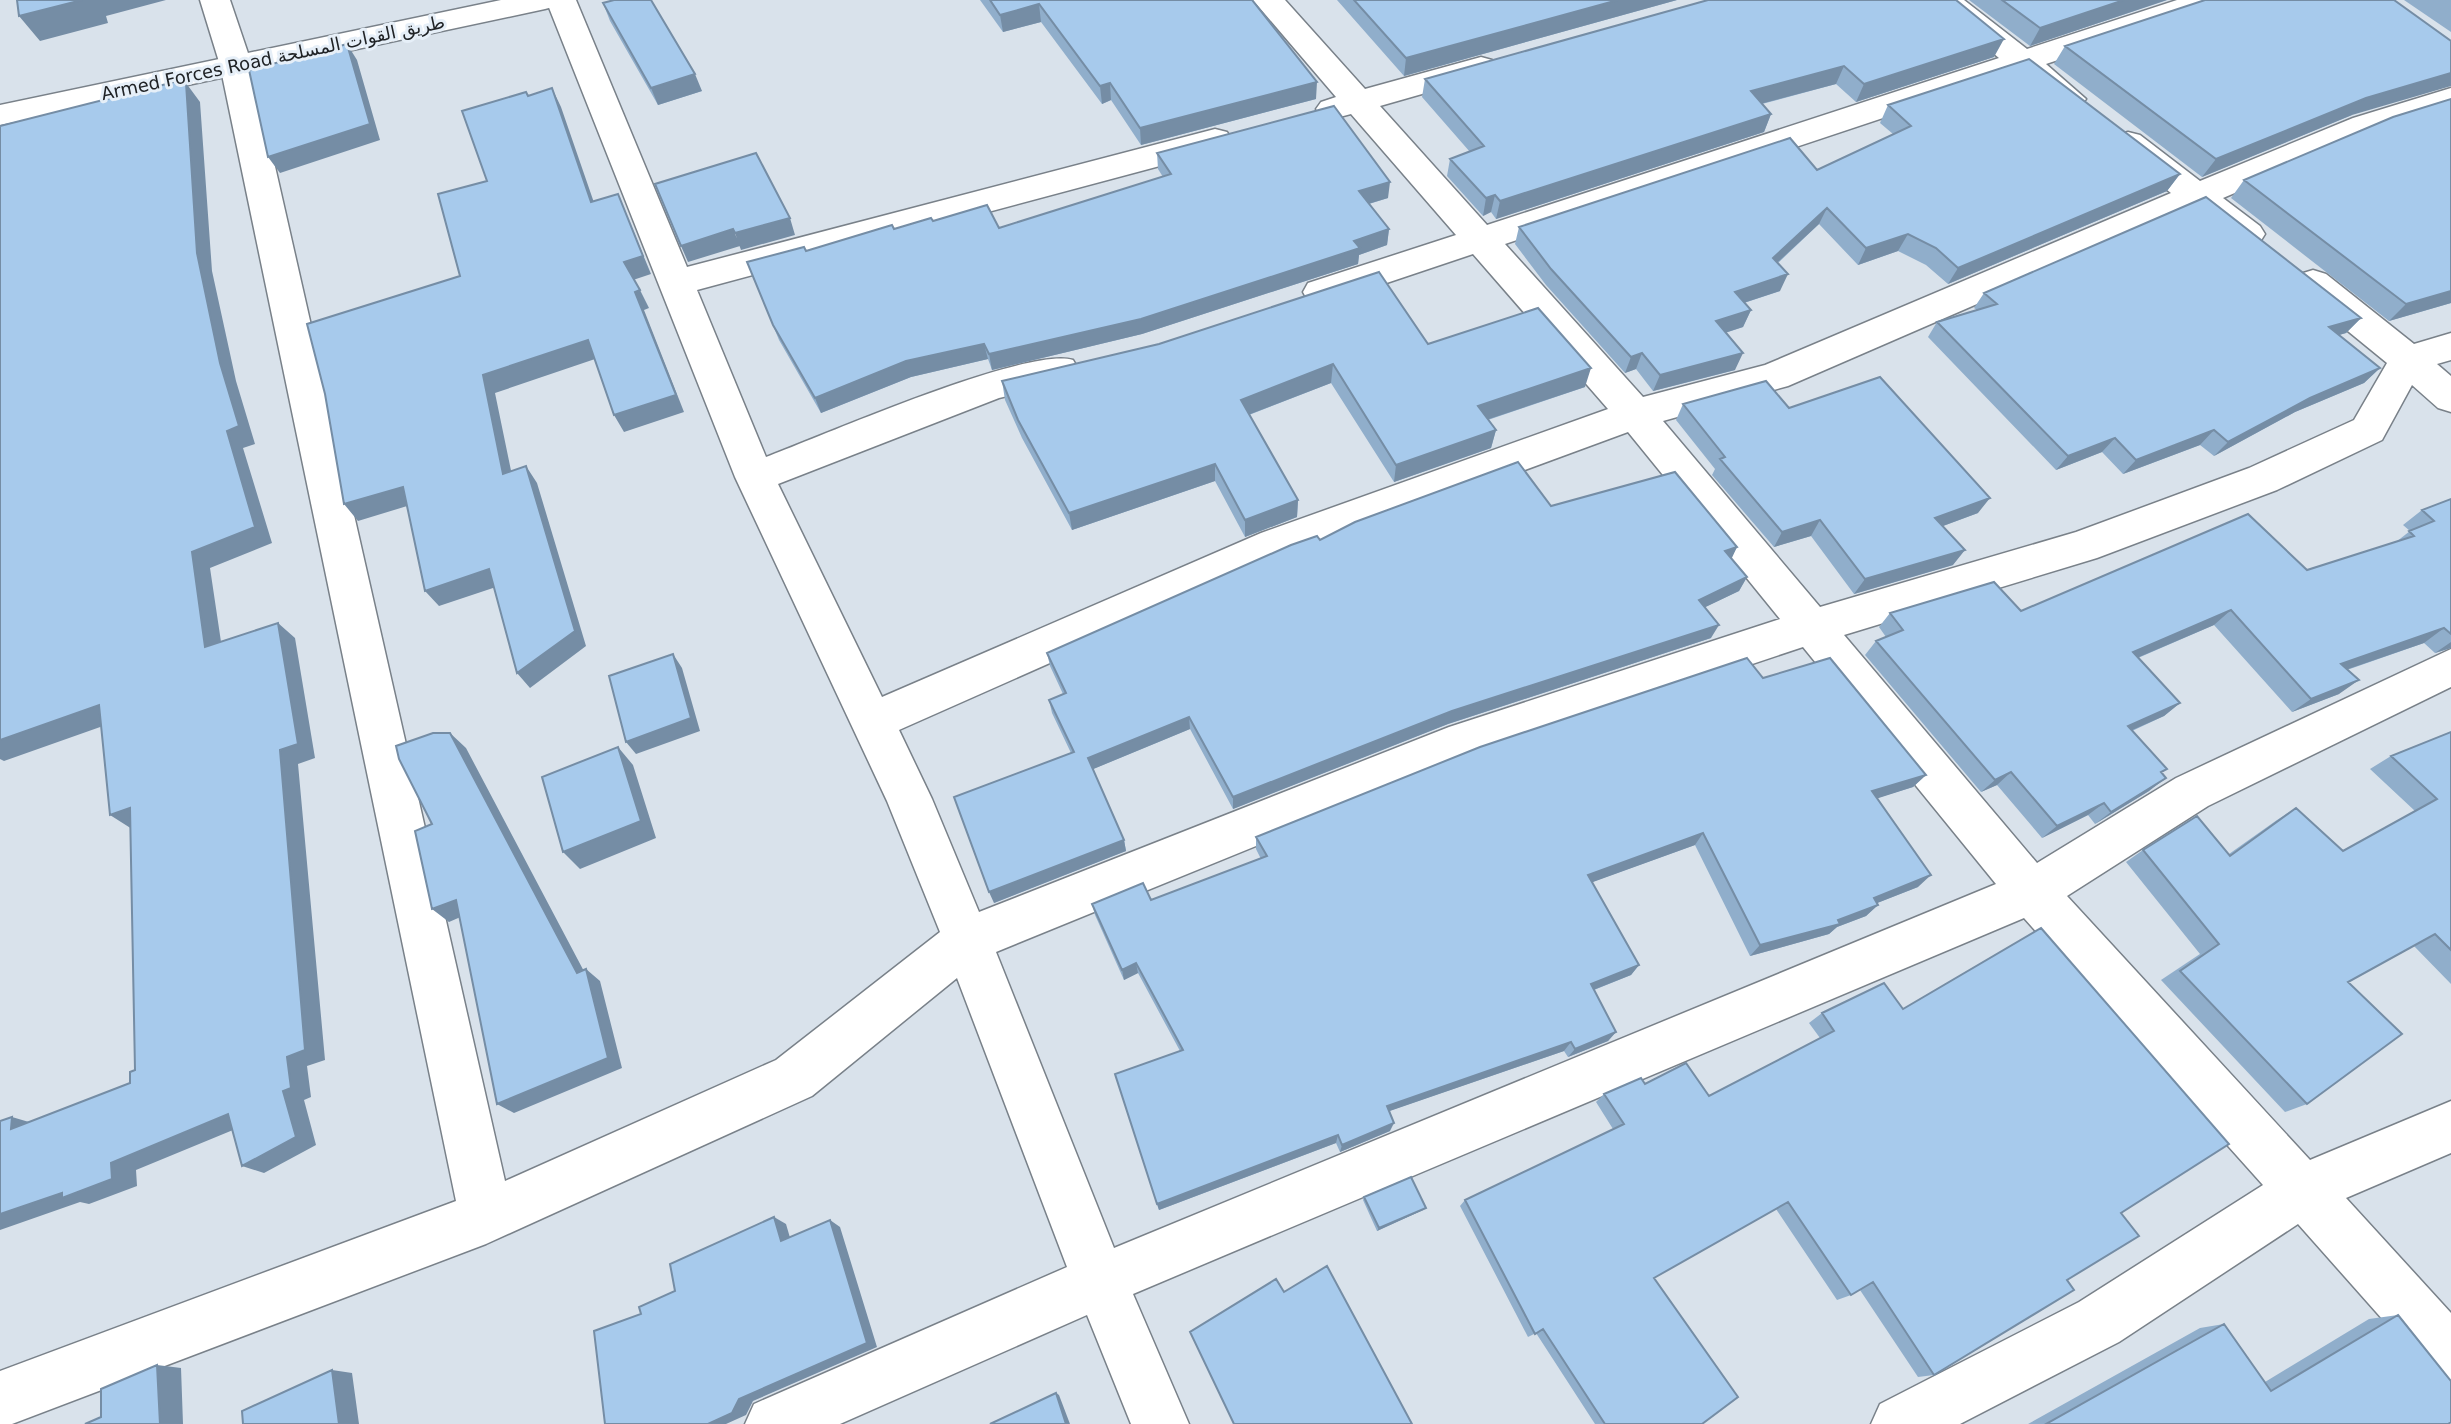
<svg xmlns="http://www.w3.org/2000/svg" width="2451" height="1424" font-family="'DejaVu Sans','Noto Sans Arabic',sans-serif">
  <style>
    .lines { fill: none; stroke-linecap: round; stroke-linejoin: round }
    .minor-casing { stroke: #798189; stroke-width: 3 }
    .tertiary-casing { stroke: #798189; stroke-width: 3 }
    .minor { fill: #fff; fill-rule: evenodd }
    .tertiary { fill: #fff; fill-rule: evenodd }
    .wall { fill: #90aecb }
    .shaded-wall { fill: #758da5 }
    .building { fill: #a7caec; stroke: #758da5; stroke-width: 2 }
    .labels { text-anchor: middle; stroke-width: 6; stroke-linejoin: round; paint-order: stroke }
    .far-street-label { font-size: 18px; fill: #202326; stroke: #e6eff8 }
  </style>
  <rect width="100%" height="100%" fill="#d9e2eb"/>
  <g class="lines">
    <defs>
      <path id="minor" d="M 200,0 L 230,0 L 252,65 L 505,1181 L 776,1060 L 940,932 L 887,801 L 735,477 L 546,0 L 576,0 L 687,267 L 1215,129 L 1227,132 L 1232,140 L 1227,148 L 697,290 L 766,457 C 822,436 1027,346 1073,360 L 1079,370 L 1073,380 L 999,398 L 778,484 L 882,697 L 1261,533 L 1608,409 L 1473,254 L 1321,305 L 1308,301 L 1303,292 L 1308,283 L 1456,235 L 1351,114 L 1332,119 L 1321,116 L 1316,109 L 1321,102 L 1336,97 L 1253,0 L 1285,0 L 1365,89 L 1481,57 L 1492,60 L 1497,67 L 1492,74 L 1380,106 L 1487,225 L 1999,58 L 1930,0 L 1964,0 L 2027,49 L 2177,0 L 2223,0 L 2219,6 L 2046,64 L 2086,99 L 2081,106 C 2056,113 2037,89 2018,73 L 1505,244 L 1643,397 L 1765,365 L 2171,193 L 2116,151 L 2111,143 L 2116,135 L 2128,132 L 2140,135 L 2200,181 L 2353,118 L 2451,88 L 2451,109 L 2377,132 L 2223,198 L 2260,226 L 2265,234 L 2260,242 C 2234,250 2214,226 2194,210 L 1788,386 L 1663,421 L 1820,607 L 2076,532 L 2249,468 L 2354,420 L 2387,363 L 2300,292 L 2295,283 L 2300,274 L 2313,270 L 2326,274 L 2414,344 L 2451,333 L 2451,360 L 2437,364 L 2451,376 L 2451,412 L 2438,408 L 2412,385 L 2382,440 L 2277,490 L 2097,558 L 1844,635 L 2037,863 L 2176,778 L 2451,649 L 2451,687 L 2208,806 L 2067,896 L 2310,1160 L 2451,1101 L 2451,1153 L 2346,1198 L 2451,1313 L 2451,1382 L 2431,1374 L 2298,1224 L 2119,1342 L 1960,1424 L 1871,1424 L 1880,1404 L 2079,1302 L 2263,1185 L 2024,918 L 1133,1294 L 1189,1424 L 1131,1424 L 1087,1315 L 840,1424 L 745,1424 L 754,1404 L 1067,1267 L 957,978 L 812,1096 L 486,1244 L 12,1424 L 0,1424 L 0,1371 L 456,1201 L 220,65 ZM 1628,432 L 1780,619 L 1449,727 L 979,912 L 932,799 L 899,730 L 1289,557 ZM 1803,647 L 1996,884 L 1114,1248 L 996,952 L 1474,757 Z"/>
      <path id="tertiary" d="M 501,0 L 560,0 L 556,6 L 545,9 L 0,125 L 0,105 Z"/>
    </defs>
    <use href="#minor" class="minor-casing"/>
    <use href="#tertiary" class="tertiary-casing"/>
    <use href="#minor" class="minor"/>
    <use href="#tertiary" class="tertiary"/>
  </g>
  <path class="wall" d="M 980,0 L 1252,0 L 1316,99 L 1141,145 L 1111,100 L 1102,104 L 1041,22 L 1003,32 Z
    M 1337,0 L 1677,0 L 1404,76 Z
    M 1969,0 L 2167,0 L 2030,46 Z
    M 2404,0 L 2451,0 L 2451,32 Z
    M 603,3 L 702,91 L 658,105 L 610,21 Z
    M 2065,46 L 2352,115 L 2202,177 L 2054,64 Z
    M 1994,57 L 1856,102 L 1836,84 L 1762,104 L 1771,114 L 1764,132 L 1496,219 L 1491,212 L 1483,216 L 1447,176 L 1450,159 L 1470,152 L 1422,97 L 1425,79 Z
    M 2451,99 L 2451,303 L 2389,321 L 2231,198 L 2244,180 Z
    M 1888,105 L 2180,174 L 2167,191 L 1948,284 L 1926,265 L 1898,251 L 1858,265 L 1819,224 L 1778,263 L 1780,291 L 1744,303 L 1751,310 L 1743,327 L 1725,333 L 1735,370 L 1653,391 L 1636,369 L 1625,373 L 1546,285 L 1515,244 L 1519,227 L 1817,170 L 1893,134 L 1880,123 Z
    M 1157,153 L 1388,198 L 1369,204 L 1389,229 L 1387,245 L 1359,255 L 1358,264 L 1142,334 L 992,370 L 988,359 L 911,377 L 821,413 L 779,340 L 747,262 L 806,251 L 894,229 L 933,221 L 999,228 L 1163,177 L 1158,169 Z
    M 1984,293 L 2361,318 L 2346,333 L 2339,335 L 2380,368 L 2364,383 L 2295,412 L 2214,456 L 2200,445 L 2123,474 L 2102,452 L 2056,470 L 1928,337 L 1937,322 L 1977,310 L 1974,308 Z
    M 1428,344 L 1585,387 L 1488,420 L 1496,430 L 1491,448 L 1394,482 L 1331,383 L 1249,415 L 1298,500 L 1297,517 L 1245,537 L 1215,481 L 1072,530 L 1022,438 L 1005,400 L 1002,381 Z
    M 1683,404 L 1789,408 L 1978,513 L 1943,526 L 1953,565 L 1854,594 L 1811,536 L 1774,547 L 1712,475 L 1715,469 L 1676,420 Z
    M 2451,499 L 2451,648 L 2435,653 L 2424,643 L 2347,670 L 2339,694 L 2292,712 L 2214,625 L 2138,658 L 2180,703 L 2164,716 L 2132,731 L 2167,769 L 2161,773 L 2149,791 L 2095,824 L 2088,815 L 2042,838 L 1997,785 L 1981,792 L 1865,655 L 1876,641 L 1886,637 L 1879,627 L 1890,613 L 2021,611 L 2307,570 L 2396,542 L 2410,531 L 2403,525 L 2422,510 Z
    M 1551,506 L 1737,547 L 1731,558 L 1747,577 L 1739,591 L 1705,607 L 1711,638 L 1448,724 L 1233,809 L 1190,729 L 1093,769 L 1124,840 L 1126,851 L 994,903 L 1071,753 L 1052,713 L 1049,700 L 1063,694 L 1050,666 L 1047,653 L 1320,540 Z
    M 1763,678 L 1926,775 L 1913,787 L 1877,798 L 1918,887 L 1877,903 L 1878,905 L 1866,916 L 1837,927 L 1829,934 L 1750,956 L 1695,845 L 1592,882 L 1639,965 L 1631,975 L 1594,990 L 1616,1032 L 1608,1041 L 1568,1057 L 1564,1051 L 1389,1111 L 1390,1131 L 1340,1152 L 1336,1143 L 1159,1210 L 1115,1074 L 1180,1051 L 1138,973 L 1124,980 L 1095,915 L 1092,904 L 1151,900 L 1261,859 L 1256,849 L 1256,837 Z
    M 2451,732 L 2451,984 L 2414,946 L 2348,982 L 2307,1104 L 2285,1112 L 2161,980 L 2200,954 L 2126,862 L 2143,850 L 2229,854 L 2277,820 L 2296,808 L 2343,851 L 2415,811 L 2370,769 L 2391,756 Z
    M 1903,1009 L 2121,1213 L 2067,1280 L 1934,1375 L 1918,1377 L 1860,1290 L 1851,1295 L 1837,1300 L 1776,1209 L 1654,1278 L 1702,1424 L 1595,1424 L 1536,1333 L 1528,1337 L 1460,1206 L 1465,1200 L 1613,1129 L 1596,1102 L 1604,1094 L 1645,1084 L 1709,1096 L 1820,1038 L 1809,1023 L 1822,1013 Z
    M 1364,1197 L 1423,1210 L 1377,1231 L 1363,1200 Z
    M 2398,1315 L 2448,1424 L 2028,1424 L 2200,1328 L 2224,1324 L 2265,1382 L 2369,1319 Z"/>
  <path class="shaded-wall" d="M 82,0 L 166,0 L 106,16 L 108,23 L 40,41 L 19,16 Z
    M 1618,0 L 1677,0 L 1404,76 L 1406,58 Z
    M 2124,0 L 2167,0 L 2030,46 L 2040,28 Z
    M 1039,4 L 1041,22 L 1003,32 L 1000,15 Z
    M 2004,39 L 1994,57 L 1856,102 L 1864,84 Z
    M 347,44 L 357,60 L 380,140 L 280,173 L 268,157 Z
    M 1844,66 L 1836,84 L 1745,108 L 1751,91 Z
    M 2451,73 L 2451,86 L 2352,115 L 2202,177 L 2216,159 L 2366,98 Z
    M 695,74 L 702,91 L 658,105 L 651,88 Z
    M 182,80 L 186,86 L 186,83 L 200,102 L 212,271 L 236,381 L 255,444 L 243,448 L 272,543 L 210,568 L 224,662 L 205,647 L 192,552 L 227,431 L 220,363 L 197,253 Z
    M 1317,82 L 1316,99 L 1141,145 L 1140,128 Z
    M 1110,83 L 1111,100 L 1102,104 L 1100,86 Z
    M 552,88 L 561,107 L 600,220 L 591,202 Z
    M 1771,114 L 1764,132 L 1496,219 L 1500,201 Z
    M 2180,174 L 2167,191 L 1948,284 L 1958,268 Z
    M 1390,182 L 1388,198 L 1358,207 L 1359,191 Z
    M 618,194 L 651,274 L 633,280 L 624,262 Z
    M 1495,195 L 1491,212 L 1483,216 L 1486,198 Z
    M 1827,208 L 1819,224 L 1765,274 L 1773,258 Z
    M 790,218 L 795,235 L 741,250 L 735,233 Z
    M 733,229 L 740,246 L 688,262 L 681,246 Z
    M 1389,229 L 1387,245 L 1359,255 L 1358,264 L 1142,334 L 992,370 L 989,354 Z
    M 1908,234 L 1898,251 L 1858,265 L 1866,248 Z
    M 1788,274 L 1780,291 L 1728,308 L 1735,292 Z
    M 640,290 L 649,308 L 644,310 L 684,412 L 624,432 L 614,415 L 635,292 Z
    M 2451,291 L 2451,303 L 2389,321 L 2406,304 Z
    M 1751,310 L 1743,327 L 1709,338 L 1716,321 Z
    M 2361,318 L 2346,333 L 2315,342 L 2329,327 Z
    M 588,340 L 598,358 L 495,393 L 515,490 L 503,474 L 483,375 Z
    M 984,344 L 988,359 L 911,377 L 821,413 L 815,398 L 906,361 Z
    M 1642,353 L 1636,369 L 1625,373 L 1631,357 Z
    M 1743,353 L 1735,370 L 1653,391 L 1660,375 Z
    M 1333,364 L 1331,383 L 1240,418 L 1241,400 Z
    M 1591,368 L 1585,387 L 1474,424 L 1478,406 Z
    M 2380,368 L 2364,383 L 2295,412 L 2214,456 L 2228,442 L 2310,398 Z
    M 1496,430 L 1491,448 L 1394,482 L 1396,465 Z
    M 2214,430 L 2200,445 L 2123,474 L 2136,460 Z
    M 2115,438 L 2102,452 L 2056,470 L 2068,456 Z
    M 1215,464 L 1215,481 L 1072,530 L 1069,513 Z
    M 526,466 L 537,483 L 586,646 L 530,688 L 517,673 Z
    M 403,487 L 417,503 L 358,521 L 344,504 Z
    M 1990,498 L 1978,513 L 1924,533 L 1935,518 Z
    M 1298,500 L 1297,517 L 1245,537 L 1245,520 Z
    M 1820,520 L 1811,536 L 1774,547 L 1782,532 Z
    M 1737,547 L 1730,562 L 1725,551 Z
    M 1965,550 L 1953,565 L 1854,594 L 1865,579 Z
    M 489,569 L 502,585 L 439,606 L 425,591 Z
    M 1747,577 L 1739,591 L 1691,614 L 1699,600 Z
    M 2231,610 L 2214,625 L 2118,666 L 2133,652 Z
    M 278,623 L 295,638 L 315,758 L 298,764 L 325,1060 L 307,1066 L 311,1097 L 304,1100 L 316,1145 L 264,1173 L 242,1166 L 283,1091 L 287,1057 Z
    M 1719,625 L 1711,638 L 1448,724 L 1233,809 L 1233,797 L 1452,711 Z
    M 2444,628 L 2424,643 L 2322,678 L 2341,664 Z
    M 2451,642 L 2451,648 L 2435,653 Z
    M 673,654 L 682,668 L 700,731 L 636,754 L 626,742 Z
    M 2359,680 L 2339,694 L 2292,712 L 2311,699 Z
    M 2180,703 L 2164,716 L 2112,739 L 2128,726 Z
    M 99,705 L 120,720 L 4,761 L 0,759 L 0,740 Z
    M 1189,717 L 1190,729 L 1091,770 L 1088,758 Z
    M 450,733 L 466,748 L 587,977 L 586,969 L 600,981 L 622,1068 L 514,1113 L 497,1104 L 577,973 Z
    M 618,747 L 633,765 L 656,838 L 580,869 L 563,852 Z
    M 2011,772 L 1997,785 L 1981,792 L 1995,780 Z
    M 1926,775 L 1913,787 L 1860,804 L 1872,791 Z
    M 2166,778 L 2149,791 L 2095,824 L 2111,812 Z
    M 2104,803 L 2088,815 L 2042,838 L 2057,826 Z
    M 130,808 L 132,829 L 110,815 Z
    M 1703,833 L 1695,845 L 1582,886 L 1588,875 Z
    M 1124,840 L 1126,851 L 994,903 L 989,892 Z
    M 1931,875 L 1918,887 L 1862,909 L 1874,898 Z
    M 456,900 L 472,912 L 449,922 L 432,909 Z
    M 1878,905 L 1866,916 L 1837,927 L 1829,934 L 1750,956 L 1760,945 L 1838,920 Z
    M 1136,963 L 1138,973 L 1124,980 L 1122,970 Z
    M 1639,965 L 1631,975 L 1583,994 L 1591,984 Z
    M 1616,1032 L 1608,1041 L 1568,1057 L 1575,1049 Z
    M 1571,1042 L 1564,1051 L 1384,1113 L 1387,1106 Z
    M 228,1114 L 250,1123 L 136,1170 L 137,1186 L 89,1204 L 80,1202 L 0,1230 L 0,1214 L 111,1163 Z
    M 12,1117 L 39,1125 L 11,1129 Z
    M 1394,1123 L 1390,1131 L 1340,1152 L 1342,1145 Z
    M 1338,1135 L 1336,1143 L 1159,1210 L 1157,1204 Z
    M 1426,1208 L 1423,1210 L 1377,1231 L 1379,1228 Z
    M 774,1217 L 786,1224 L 793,1248 L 781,1241 Z
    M 830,1220 L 840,1227 L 877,1347 L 753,1401 L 746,1415 L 726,1424 L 708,1424 Z
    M 157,1365 L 181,1368 L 183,1424 L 160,1424 Z
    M 332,1370 L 352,1373 L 359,1424 L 339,1424 Z
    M 1056,1393 L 1059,1395 L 1070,1424 L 1066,1424 Z"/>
  <path class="building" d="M 17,0 L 82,0 L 19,16 Z
    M 614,0 L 651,0 L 695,74 L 651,88 L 603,3 Z
    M 990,0 L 1252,0 L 1317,82 L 1140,128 L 1110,83 L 1100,86 L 1039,4 L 1000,15 Z
    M 1354,0 L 1618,0 L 1406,58 Z
    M 1708,0 L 1956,0 L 2004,39 L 1864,84 L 1844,66 L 1751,91 L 1771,114 L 1500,201 L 1495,195 L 1486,198 L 1450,159 L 1484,146 L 1425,79 Z
    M 2002,0 L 2124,0 L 2040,28 Z
    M 2205,0 L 2394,0 L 2451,41 L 2451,73 L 2366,98 L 2216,159 L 2065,46 Z
    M 347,44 L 370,124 L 268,157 L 249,70 Z
    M 2029,59 L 2180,174 L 1958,268 L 1936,248 L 1908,234 L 1866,248 L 1827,208 L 1773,258 L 1788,274 L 1735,292 L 1751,310 L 1716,321 L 1743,353 L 1660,375 L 1642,353 L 1631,357 L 1551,269 L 1519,227 L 1790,138 L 1817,170 L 1911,126 L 1888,105 Z
    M 182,80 L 182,84 L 186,83 L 197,253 L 220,363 L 239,426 L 227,431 L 255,527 L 192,552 L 205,647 L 278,623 L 298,744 L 280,750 L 305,1050 L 287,1057 L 291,1088 L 283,1091 L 296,1137 L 242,1166 L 228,1114 L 111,1163 L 112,1179 L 62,1198 L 62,1193 L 0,1214 L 0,1121 L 12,1117 L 11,1129 L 130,1083 L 130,1072 L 135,1070 L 130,808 L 110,815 L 99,705 L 0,740 L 0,126 Z
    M 552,88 L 591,202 L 618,194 L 643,256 L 624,262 L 640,290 L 635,292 L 676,395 L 614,415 L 588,340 L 483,375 L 503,474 L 526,466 L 575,631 L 517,673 L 489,569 L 425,591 L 403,487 L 344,504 L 325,394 L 307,324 L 460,276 L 438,194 L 487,181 L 462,111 L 526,92 L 528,96 Z
    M 2451,99 L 2451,291 L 2406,304 L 2244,180 L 2393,117 Z
    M 1334,106 L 1390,182 L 1359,191 L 1389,229 L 1354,241 L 1360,248 L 1141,319 L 989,354 L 984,344 L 906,361 L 815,398 L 773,325 L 747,262 L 804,247 L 806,251 L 892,225 L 894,229 L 931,218 L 933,221 L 987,205 L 999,228 L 1171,174 L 1157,153 Z
    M 756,153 L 790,218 L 735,233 L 733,229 L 681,246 L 655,184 Z
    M 2206,197 L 2361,318 L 2329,327 L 2380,368 L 2310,398 L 2228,442 L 2214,430 L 2136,460 L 2115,438 L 2068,456 L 1937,322 L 1997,304 L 1984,293 Z
    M 1379,272 L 1428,344 L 1538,308 L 1591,368 L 1478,406 L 1496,430 L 1396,465 L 1333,364 L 1241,400 L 1298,500 L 1245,520 L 1215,464 L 1069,513 L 1018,420 L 1002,381 L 1159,344 Z
    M 1880,377 L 1990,498 L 1935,518 L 1965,550 L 1865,579 L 1820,520 L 1782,532 L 1720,459 L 1725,457 L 1683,404 L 1766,381 L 1789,408 Z
    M 1518,462 L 1551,506 L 1675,472 L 1737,547 L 1725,551 L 1747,577 L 1699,600 L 1719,625 L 1452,711 L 1233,797 L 1189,717 L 1088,758 L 1124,840 L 989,892 L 954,797 L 1074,752 L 1049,700 L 1066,693 L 1047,653 L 1291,545 L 1317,536 L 1320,540 L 1355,522 Z
    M 2451,499 L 2451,634 L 2444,628 L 2341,664 L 2359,680 L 2311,699 L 2231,610 L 2133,652 L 2180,703 L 2128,726 L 2167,769 L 2161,772 L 2166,778 L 2111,812 L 2104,803 L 2057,826 L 2011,772 L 1995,780 L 1876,641 L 1903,630 L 1890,613 L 1994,582 L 2021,611 L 2248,514 L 2307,570 L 2414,536 L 2409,531 L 2434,521 L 2422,510 Z
    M 673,654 L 691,718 L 626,742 L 609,676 Z
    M 1747,658 L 1763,678 L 1830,658 L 1926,775 L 1872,791 L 1931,875 L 1874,898 L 1878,905 L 1838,920 L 1840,924 L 1760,945 L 1703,833 L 1588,875 L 1639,965 L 1591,984 L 1616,1032 L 1575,1049 L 1571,1042 L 1387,1106 L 1394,1123 L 1342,1145 L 1338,1135 L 1157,1204 L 1115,1074 L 1183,1050 L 1136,963 L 1122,970 L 1092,904 L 1143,883 L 1151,900 L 1267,856 L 1256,837 L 1480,747 Z
    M 2451,732 L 2451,950 L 2435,934 L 2348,982 L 2402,1034 L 2307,1104 L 2180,971 L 2219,944 L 2143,850 L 2197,816 L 2230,856 L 2296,808 L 2343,851 L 2437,799 L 2391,756 Z
    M 433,733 L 450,733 L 577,973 L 586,969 L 608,1058 L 497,1104 L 456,900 L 432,909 L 415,831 L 432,824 L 399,759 L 396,746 Z
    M 618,747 L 641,821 L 563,852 L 542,777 Z
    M 2041,928 L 2229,1144 L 2121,1213 L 2139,1236 L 2067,1280 L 2074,1290 L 1934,1375 L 1873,1282 L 1851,1295 L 1788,1202 L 1654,1278 L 1738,1397 L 1702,1424 L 1605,1424 L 1543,1329 L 1535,1334 L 1465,1200 L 1624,1124 L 1604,1094 L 1641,1078 L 1645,1084 L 1686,1063 L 1709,1096 L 1834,1031 L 1822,1013 L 1884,983 L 1903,1009 Z
    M 1411,1177 L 1426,1208 L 1379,1228 L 1364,1197 Z
    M 774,1217 L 781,1241 L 830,1220 L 867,1343 L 739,1399 L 732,1413 L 708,1424 L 605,1424 L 594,1331 L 641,1314 L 639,1307 L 675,1291 L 670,1264 Z
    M 1327,1266 L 1412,1424 L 1234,1424 L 1190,1332 L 1276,1279 L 1284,1292 Z
    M 2398,1315 L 2451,1381 L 2451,1422 L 2448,1424 L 2046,1424 L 2224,1324 L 2271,1391 Z
    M 157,1365 L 160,1424 L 85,1424 L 101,1417 L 101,1389 Z
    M 332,1370 L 339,1424 L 243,1424 L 242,1411 Z
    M 1056,1393 L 1066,1424 L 990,1424 Z"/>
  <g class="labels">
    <g class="far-street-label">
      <text transform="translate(273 58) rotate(-12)" y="6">Armed Forces Road طريق القوات المسلحة</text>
    </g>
  </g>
</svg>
